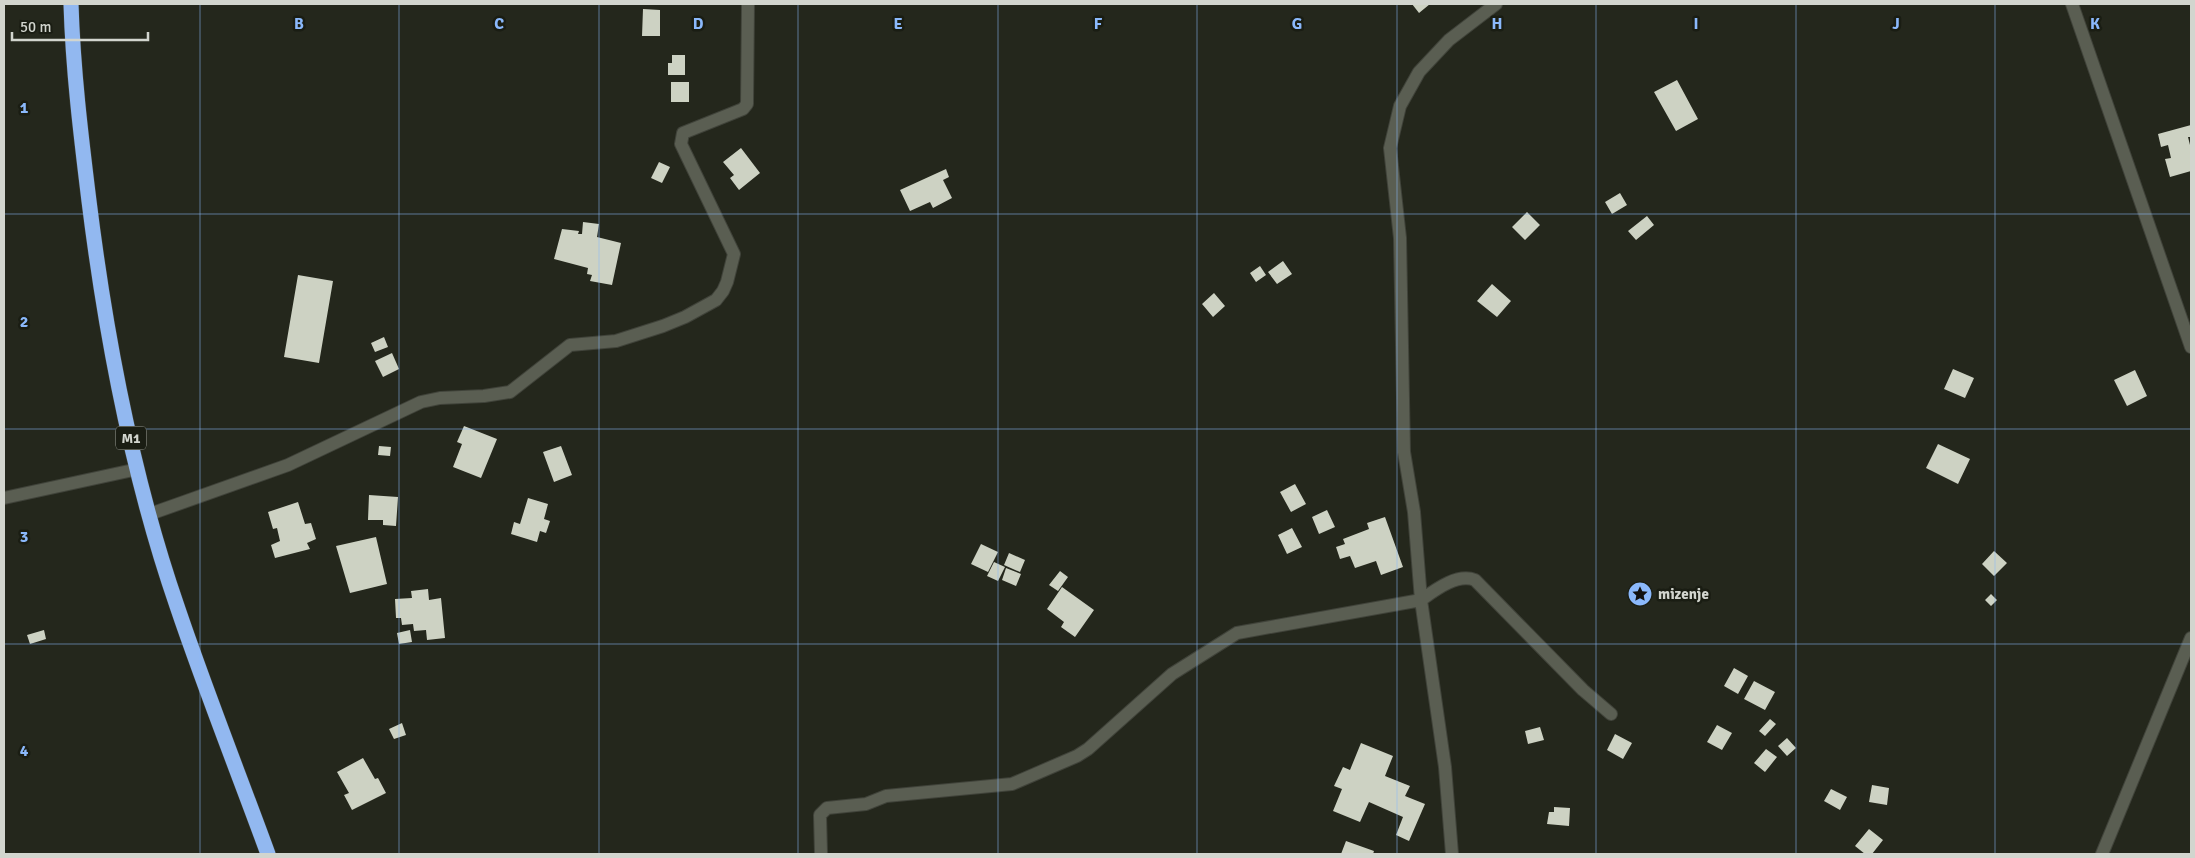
<svg xmlns="http://www.w3.org/2000/svg" width="2195" height="858" font-family="Signika,sans-serif">
  <style>
    .building { fill: #cdd2c3 }
    .lines { fill: none; stroke-linecap: round; stroke-linejoin: round }
    .street-casing { stroke: #40433a; stroke-width: 14 }
    .highway-casing { stroke: #40433a; stroke-width: 16 }
    .street { stroke: #5a5e52; stroke-width: 12 }
    .highway { stroke: #92b8f0; stroke-width: 15 }
    .grid { fill: none; stroke: #8bb9fc; stroke-width: 1; stroke-opacity: 0.55 }
    .labels { text-anchor: middle; stroke-width: 5; stroke-linejoin: round; paint-order: stroke }
    .shield { fill: #1a1d13; stroke: #9b9e96; stroke-width: 1 }
    .shield-label { font-size: 14px; font-weight: bold; fill: #d2d5ce }
    .poi-label { font-size: 15px; font-weight: bold; fill: #d2d5ce; stroke: #1a1d13; text-anchor: start }
    .grid-label { font-size: 16px; text-anchor: middle; font-weight: bold; fill: #8bb9fc; stroke: #1a1d13; stroke-width: 5; stroke-linejoin: round; paint-order: stroke }
  </style>
  <rect width="100%" height="100%" fill="#24271c"/>
  <path class="building" d="M 1412,4 L 1430,4 L 1419,13 Z
    M 643,9 L 660,10 L 660,36 L 642,36 Z
    M 672,55 L 685,55 L 685,75 L 668,75 L 668,63 L 672,63 Z
    M 1677,80 L 1698,119 L 1676,131 L 1654,92 Z
    M 671,82 L 689,82 L 689,102 L 671,102 Z
    M 2191,125 L 2191,137 L 2188,137 L 2191,149 L 2191,171 L 2170,177 L 2165,159 L 2171,158 L 2168,145 L 2161,147 L 2158,134 Z
    M 741,148 L 760,173 L 739,190 L 730,178 L 734,175 L 723,162 Z
    M 659,162 L 670,167 L 662,183 L 651,178 Z
    M 946,169 L 949,177 L 943,180 L 952,198 L 933,208 L 930,202 L 910,211 L 900,190 Z
    M 1620,193 L 1627,205 L 1612,214 L 1605,202 Z
    M 1527,212 L 1540,225 L 1525,240 L 1512,227 Z
    M 1647,216 L 1654,225 L 1636,240 L 1628,231 Z
    M 583,222 L 599,224 L 597,237 L 621,243 L 612,285 L 590,281 L 592,275 L 587,274 L 588,268 L 554,259 L 562,229 L 579,231 L 578,234 L 582,234 Z
    M 1283,261 L 1292,274 L 1277,284 L 1268,272 Z
    M 1260,266 L 1266,275 L 1256,282 L 1250,273 Z
    M 298,275 L 333,281 L 319,363 L 284,357 Z
    M 1492,284 L 1511,301 L 1497,317 L 1477,301 Z
    M 1214,293 L 1225,306 L 1213,317 L 1202,304 Z
    M 384,337 L 388,347 L 375,352 L 371,343 Z
    M 392,353 L 399,369 L 383,377 L 375,361 Z
    M 1953,369 L 1974,378 L 1965,398 L 1944,389 Z
    M 2135,370 L 2147,396 L 2127,406 L 2114,380 Z
    M 464,426 L 497,439 L 481,478 L 453,467 L 462,444 L 457,442 Z
    M 1938,444 L 1970,459 L 1958,484 L 1926,468 Z
    M 379,446 L 391,447 L 390,456 L 378,455 Z
    M 561,446 L 572,475 L 554,482 L 543,452 Z
    M 1295,484 L 1306,504 L 1291,512 L 1280,492 Z
    M 369,495 L 398,497 L 396,526 L 383,525 L 383,520 L 368,520 Z
    M 528,498 L 548,504 L 544,519 L 550,521 L 546,533 L 540,531 L 537,542 L 511,534 L 514,522 L 520,524 Z
    M 298,502 L 305,524 L 311,523 L 316,539 L 307,543 L 310,549 L 275,558 L 271,545 L 280,541 L 277,528 L 273,529 L 268,512 Z
    M 1327,510 L 1335,527 L 1319,534 L 1312,517 Z
    M 1385,517 L 1403,567 L 1381,575 L 1376,561 L 1355,568 L 1350,556 L 1340,559 L 1336,547 L 1345,544 L 1343,539 L 1369,529 L 1367,523 Z
    M 1292,528 L 1302,547 L 1287,554 L 1278,535 Z
    M 376,537 L 387,584 L 350,593 L 336,546 Z
    M 981,544 L 998,552 L 988,572 L 971,564 Z
    M 1994,551 L 2007,563 L 1994,576 L 1982,564 Z
    M 1009,553 L 1025,560 L 1020,572 L 1004,565 Z
    M 994,562 L 1005,567 L 998,581 L 987,576 Z
    M 1006,568 L 1021,574 L 1016,586 L 1002,580 Z
    M 1060,571 L 1068,577 L 1058,591 L 1049,585 Z
    M 1062,587 L 1094,610 L 1075,637 L 1061,627 L 1064,622 L 1047,609 Z
    M 428,589 L 429,600 L 441,598 L 445,638 L 427,640 L 426,630 L 414,631 L 413,624 L 402,625 L 401,618 L 396,618 L 395,599 L 412,598 L 411,591 Z
    M 1991,594 L 1997,600 L 1991,606 L 1985,600 Z
    M 44,630 L 46,639 L 30,644 L 27,635 Z
    M 410,630 L 412,642 L 399,644 L 397,633 Z
    M 1734,668 L 1748,676 L 1738,694 L 1724,686 Z
    M 1754,681 L 1775,692 L 1765,710 L 1744,699 Z
    M 1770,719 L 1776,724 L 1765,736 L 1759,731 Z
    M 402,723 L 406,735 L 394,739 L 389,729 Z
    M 1717,725 L 1732,733 L 1722,750 L 1707,742 Z
    M 1540,727 L 1544,740 L 1528,744 L 1525,731 Z
    M 1615,734 L 1632,743 L 1623,759 L 1607,750 Z
    M 1787,738 L 1796,748 L 1787,756 L 1778,746 Z
    M 1361,743 L 1393,756 L 1385,776 L 1410,786 L 1405,796 L 1425,804 L 1409,841 L 1396,835 L 1403,817 L 1369,802 L 1360,822 L 1333,811 L 1342,789 L 1334,786 L 1343,767 L 1350,770 Z
    M 1766,749 L 1777,757 L 1765,772 L 1754,763 Z
    M 363,758 L 375,779 L 378,778 L 386,793 L 352,810 L 344,795 L 349,793 L 337,772 Z
    M 1872,785 L 1889,788 L 1887,805 L 1869,802 Z
    M 1831,789 L 1847,797 L 1840,810 L 1824,801 Z
    M 1554,807 L 1570,808 L 1569,826 L 1547,824 L 1549,812 L 1554,812 Z
    M 1869,829 L 1883,840 L 1872,854 L 1865,854 L 1855,846 Z
    M 1346,841 L 1374,851 L 1373,854 L 1341,854 Z"/>
  <g class="lines">
    <defs>
      <path id="street" d="M 2072,4 L 2191,347
        M 4,498 L 138,469
        M 150,514 L 288,465 L 421,402 L 440,398 L 484,396 L 510,392 L 570,345 L 616,341 L 663,326 L 685,317 L 716,300 L 723,291 L 727,282 L 734,254 L 681,144 L 683,133 L 743,109 L 747,104 L 748,4
        M 821,854 L 820,815 L 827,808 L 866,804 L 886,796 L 1012,784 L 1077,756 L 1088,749 L 1172,674 L 1237,633 L 1421,600 C 1435,590 1457,573 1475,580 L 1583,690 L 1611,714
        M 1452,854 L 1445,767 L 1421,600 L 1414,512 L 1404,452 L 1400,238 L 1390,148 L 1400,106 L 1419,72 L 1449,40 L 1496,4
        M 2102,854 L 2191,638"/>
      <path id="highway" d="M 71,4 C 73,70 81,136 89,201 C 106,338 132,476 177,606 C 205,689 238,772 268,854"/>
    </defs>
    <use href="#street" class="street-casing"/>
    <use href="#highway" class="highway-casing"/>
    <use href="#street" class="street"/>
    <use href="#highway" class="highway"/>
  </g>
  <path class="grid" d="M 200,4 L 200,854M 399,4 L 399,854M 599,4 L 599,854M 798,4 L 798,854M 998,4 L 998,854M 1197,4 L 1197,854M 1397,4 L 1397,854M 1596,4 L 1596,854M 1796,4 L 1796,854M 1995,4 L 1995,854M 4,214 L 2191,214M 4,429 L 2191,429M 4,644 L 2191,644"/>
  <defs>
    <symbol id="sight-disc" viewBox="-11 -11 22 22"><circle r="9.5" fill="#8bb9fc" stroke="#1a1d13"/><path d="M0-6L1.8-2.2L6-1.7L2.9 1.2L3.7 5.4L0 3.3L-3.7 5.4L-2.9 1.2L-6-1.7L-1.8-2.2Z" fill="#111"/></symbol>
  </defs>
  <g fill-rule="evenodd">
    <use href="#sight-disc" x="1626" y="580" width="28" height="28"/>
  </g>
  <g class="labels">
    <rect class="shield" x="116" y="426.5" width="30" height="23" rx="4"/>
    <g class="shield-label">
      <text x="131" y="443">M1</text>
    </g>
    <g class="poi-label">
      <text x="1658" y="599">mizenje</text>
    </g>
  </g>
  <g class="grid-label">
    <text x="299" y="29">B</text>
    <text x="499" y="29">C</text>
    <text x="698" y="29">D</text>
    <text x="898" y="29">E</text>
    <text x="1098" y="29">F</text>
    <text x="1297" y="29">G</text>
    <text x="1497" y="29">H</text>
    <text x="1696" y="29">I</text>
    <text x="1896" y="29">J</text>
    <text x="2095" y="29">K</text>
    <text x="24" y="113">1</text>
    <text x="24" y="327">2</text>
    <text x="24" y="542">3</text>
    <text x="24" y="756">4</text>
  </g>
  <rect width="2195" height="858" fill="none" stroke="#d2d5ce" stroke-width="10"/>
  <path d="M12 32v8h136v-8" fill="none" stroke="#d2d5ce" stroke-width="2.5"/>
  <text x="20" y="32" font-size="15" fill="#d2d5ce" stroke="#1a1d13" stroke-width="4" paint-order="stroke">50 m</text>
</svg>
